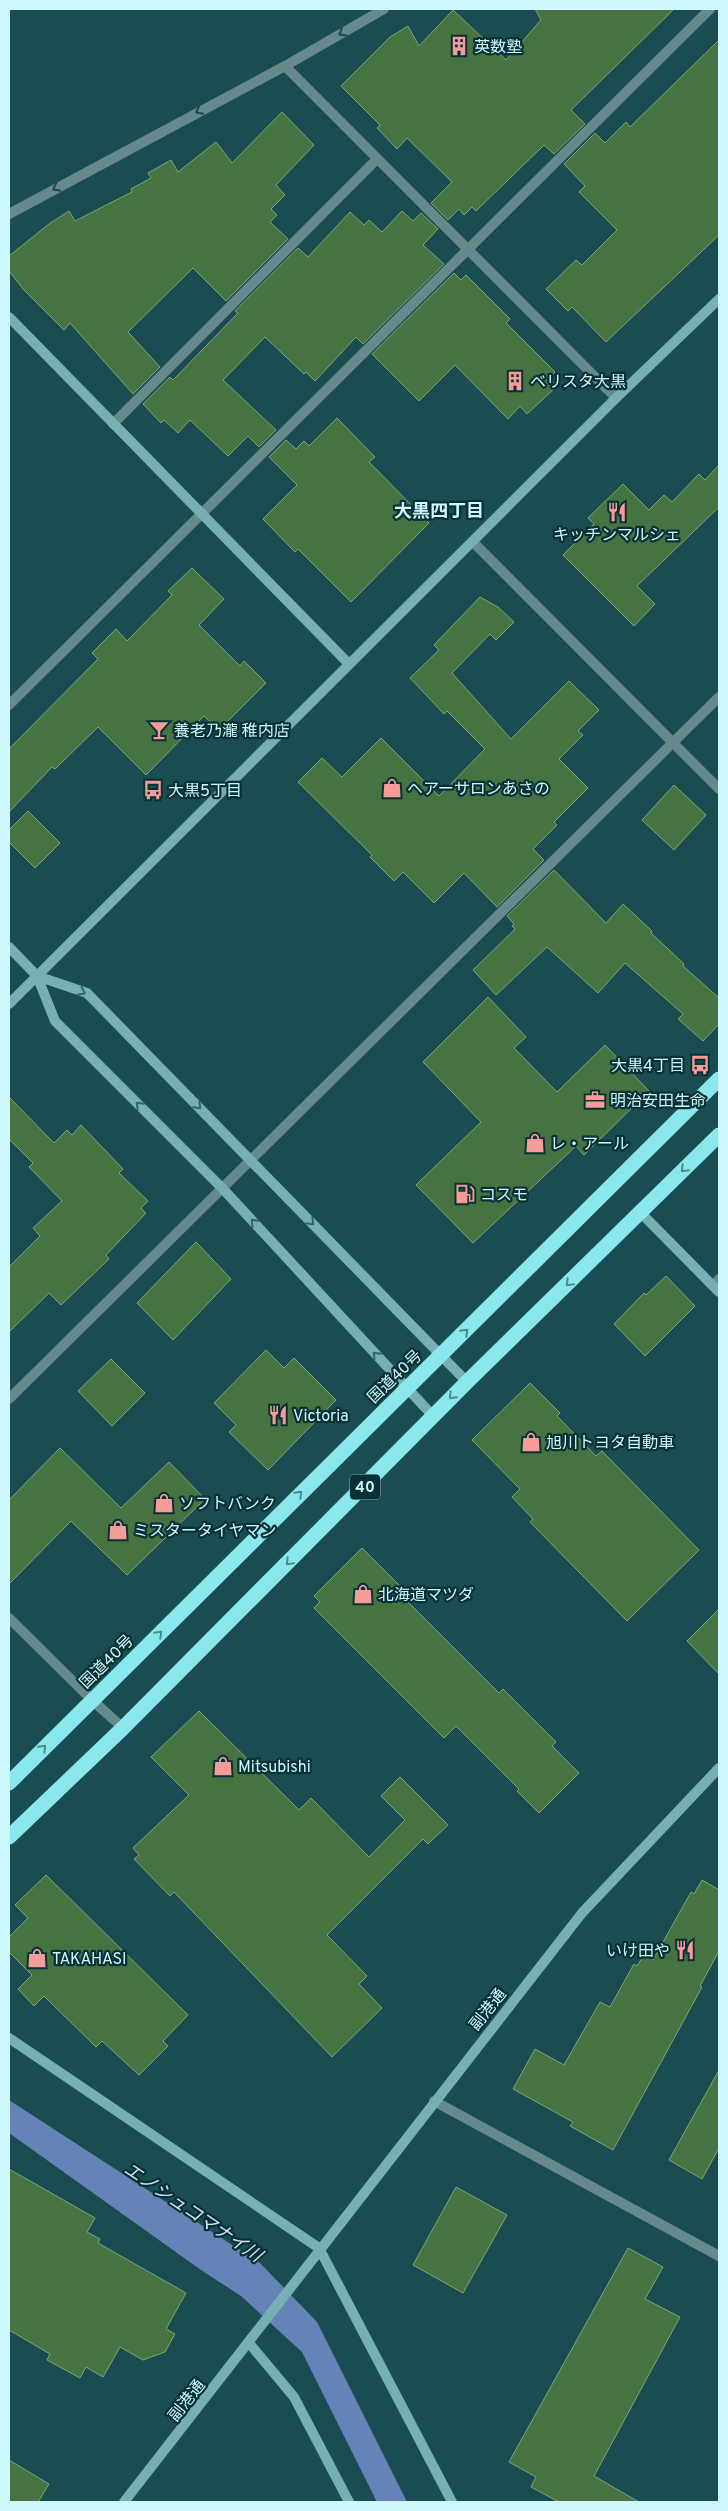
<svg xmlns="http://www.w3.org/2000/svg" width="728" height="2511" font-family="Overpass,'Noto Sans JP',sans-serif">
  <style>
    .water { fill: #6683b8 }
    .building { fill: #477242; stroke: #7aa875 }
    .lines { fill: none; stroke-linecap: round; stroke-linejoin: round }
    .lane { stroke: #668a8c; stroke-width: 10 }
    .street { stroke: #668a8c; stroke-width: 10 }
    .secondary { stroke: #76afb4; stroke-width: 10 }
    .highway { stroke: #8be7ee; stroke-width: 15 }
    .oneway { stroke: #1f474a }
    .oneway2 { stroke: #336367 }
    .oneway3 { stroke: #498c91 }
    .labels { text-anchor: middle; stroke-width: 4.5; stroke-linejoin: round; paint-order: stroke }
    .shield { fill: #073134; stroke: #92bcc0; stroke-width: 1 }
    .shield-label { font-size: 15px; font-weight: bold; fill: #cdf8fc }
    .poi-label { font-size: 16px; fill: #cdf8fc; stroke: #073134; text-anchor: start }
    .street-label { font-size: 16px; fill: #cdf8fc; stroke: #073134 }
    .neighbourhood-label { font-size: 18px; font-weight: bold; fill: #cdf8fc; stroke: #073134 }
    .water-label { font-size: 18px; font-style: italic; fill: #d9e1f1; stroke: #073134 }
  </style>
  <rect width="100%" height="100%" fill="#1a4d51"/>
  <path class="water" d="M 9,2100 L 260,2263 L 317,2322 L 407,2502 L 377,2502 L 302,2352 L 241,2296 L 201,2270 L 9,2133 Z"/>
  <path class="building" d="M 535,9 L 674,9 L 571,110 L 585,124 L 554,154 L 544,145 L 476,211 L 472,207 L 464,215 L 459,209 L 448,220 L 431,203 L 452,182 L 407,138 L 397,149 L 377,128 L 380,125 L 341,86 L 390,37 L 408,26 L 419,46 L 453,10 L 506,60 L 541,20 Z
    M 719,40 L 719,235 L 606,342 L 572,307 L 568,311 L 546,289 L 576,260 L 582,265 L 617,230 L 579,192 L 585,186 L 564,164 L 595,133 L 605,143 L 626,122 L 630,127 Z
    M 282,112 L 314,145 L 276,185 L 285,195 L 271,209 L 277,215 L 270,222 L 288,239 L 226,301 L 193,268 L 128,332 L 160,367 L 133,394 L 70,323 L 64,330 L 24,290 L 9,271 L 9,256 L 49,224 L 69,211 L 75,221 L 132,192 L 131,189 L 151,178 L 148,173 L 171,160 L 178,172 L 216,142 L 232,163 Z
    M 402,211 L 413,221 L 421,213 L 438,229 L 423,245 L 444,264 L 363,344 L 356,337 L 315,381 L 306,372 L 304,374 L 265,337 L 223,380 L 276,430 L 259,447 L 248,436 L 228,456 L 190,420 L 178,433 L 164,420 L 161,423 L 143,404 L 170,377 L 173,380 L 238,313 L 235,311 L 298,248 L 308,257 L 350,212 L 364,225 L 369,220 L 382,232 Z
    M 454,273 L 461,280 L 466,275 L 510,319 L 506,323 L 555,372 L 549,378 L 557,386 L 527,414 L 520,406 L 508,419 L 455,365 L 419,401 L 372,354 Z
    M 337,418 L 375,457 L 369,462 L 429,523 L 351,602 L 298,549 L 295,552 L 263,519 L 297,485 L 269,457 L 286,440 L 296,449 L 304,441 L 309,446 Z
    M 719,465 L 719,507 L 637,586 L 655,604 L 634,626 L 563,555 L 594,524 L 588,518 L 623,484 L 649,510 L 664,495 L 672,502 L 699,474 L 705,480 Z
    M 192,568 L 224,599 L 199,625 L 240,666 L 244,661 L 266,683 L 219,730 L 204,716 L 146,775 L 98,727 L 55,769 L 52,767 L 9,812 L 9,749 L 98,659 L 92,653 L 116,629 L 127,641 L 172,595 L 168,591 Z
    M 480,597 L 498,607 L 514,622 L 496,640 L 490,634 L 452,673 L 511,739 L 569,681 L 599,710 L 578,731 L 583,735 L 559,759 L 588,788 L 554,822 L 557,825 L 533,849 L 544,860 L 497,907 L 464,873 L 434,903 L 403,872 L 394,881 L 370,857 L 372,855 L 298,782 L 322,758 L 342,777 L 381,738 L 439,796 L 485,749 L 447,711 L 444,714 L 410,678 L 439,650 L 434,645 Z
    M 674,785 L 706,815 L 674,850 L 642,820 Z
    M 28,811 L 60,843 L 35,868 L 9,842 L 9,830 Z
    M 554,870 L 606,923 L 623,904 L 652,931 L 651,933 L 684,964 L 683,966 L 719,998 L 719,1024 L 703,1041 L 678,1019 L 683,1014 L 625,963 L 598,993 L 547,947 L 496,995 L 473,970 L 515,929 L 512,926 L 514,924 L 507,916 Z
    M 488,997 L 526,1037 L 514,1048 L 557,1092 L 605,1045 L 649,1091 L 584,1155 L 576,1146 L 473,1243 L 416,1185 L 481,1122 L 423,1062 Z
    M 9,1097 L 54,1143 L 67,1130 L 72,1135 L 81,1125 L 123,1169 L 119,1173 L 148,1201 L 141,1208 L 146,1213 L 106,1255 L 109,1259 L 61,1305 L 49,1293 L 9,1332 L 9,1267 L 40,1236 L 33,1228 L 62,1201 L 29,1167 L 33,1163 L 9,1139 Z
    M 196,1242 L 231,1279 L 173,1340 L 137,1303 Z
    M 666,1276 L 695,1306 L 645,1356 L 614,1324 L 644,1293 L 646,1295 Z
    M 266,1350 L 284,1368 L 294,1358 L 336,1400 L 268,1470 L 229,1432 L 236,1425 L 214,1403 Z
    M 111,1359 L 145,1393 L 112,1426 L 78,1391 Z
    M 530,1383 L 560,1413 L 557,1416 L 596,1456 L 602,1451 L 699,1550 L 627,1621 L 530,1522 L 533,1519 L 512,1497 L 520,1489 L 472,1440 Z
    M 60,1448 L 121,1508 L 169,1462 L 205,1499 L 127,1575 L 71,1521 L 9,1584 L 9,1500 Z
    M 362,1548 L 406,1592 L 402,1596 L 499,1693 L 503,1689 L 556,1742 L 552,1746 L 579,1773 L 539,1813 L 517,1791 L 519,1789 L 456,1726 L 444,1738 L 314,1608 L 320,1602 L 314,1596 Z
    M 719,1609 L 719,1674 L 687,1641 Z
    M 199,1711 L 299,1810 L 311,1798 L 369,1857 L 405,1820 L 381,1796 L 400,1777 L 448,1825 L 428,1844 L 423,1839 L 327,1935 L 367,1976 L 359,1984 L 382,2008 L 332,2057 L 174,1892 L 170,1896 L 134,1859 L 139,1855 L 133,1848 L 189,1795 L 151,1757 Z
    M 46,1875 L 188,2015 L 163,2041 L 168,2046 L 139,2075 L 102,2041 L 96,2047 L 44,1996 L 34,2006 L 18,1989 L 32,1975 L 9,1952 L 9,1937 L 28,1918 L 15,1905 Z
    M 702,1880 L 719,1890 L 719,1951 L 700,1986 L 702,1987 L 613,2150 L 570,2126 L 573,2122 L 513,2089 L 535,2049 L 564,2065 L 600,2002 L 610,2007 L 634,1964 L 637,1966 L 644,1955 L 653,1960 L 691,1892 L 694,1894 Z
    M 719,2070 L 719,2148 L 702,2179 L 669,2160 Z
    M 9,2169 L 95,2218 L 87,2232 L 100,2239 L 98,2243 L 186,2293 L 166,2329 L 175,2334 L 165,2352 L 143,2360 L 120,2347 L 103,2377 L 86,2367 L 80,2378 L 47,2360 L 50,2354 L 9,2330 Z
    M 456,2187 L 507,2215 L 463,2293 L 413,2265 Z
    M 628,2248 L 663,2267 L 645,2299 L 680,2317 L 594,2476 L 639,2502 L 559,2502 L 531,2487 L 536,2477 L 509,2462 Z
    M 9,2460 L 49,2484 L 38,2502 L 9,2502 Z"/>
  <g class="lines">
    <path class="lane" d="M 113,424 L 377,159
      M 713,1286 L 719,1279
      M 434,2101 L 719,2256"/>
    <path class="street" d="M 285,66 L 616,398
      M 9,214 L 285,66 L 384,9
      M 473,542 L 719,789
      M 9,705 L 710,9
      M 9,1399 L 719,697
      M 9,1618 L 92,1700 L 123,1728"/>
    <path class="secondary" d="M 9,317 L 349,664
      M 9,947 L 37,976 L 55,1021 L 223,1189 L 433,1416
      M 37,976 L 87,993 L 467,1382
      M 9,1004 L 616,398 L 719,299
      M 640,1212 L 719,1292
      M 9,2038 L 319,2248 L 452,2502
      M 249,2343 L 294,2397 L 349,2502
      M 124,2502 L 582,1913 L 719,1768"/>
    <path class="highway" d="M 9,1783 L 719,1079
      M 9,1837 L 123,1728 L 467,1382 L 719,1135"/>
  </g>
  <defs><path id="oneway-chevron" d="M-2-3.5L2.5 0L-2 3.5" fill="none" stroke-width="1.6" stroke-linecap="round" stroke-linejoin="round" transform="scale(1.25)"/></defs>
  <g class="oneway">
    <use href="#oneway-chevron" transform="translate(342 33) rotate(150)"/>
    <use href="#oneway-chevron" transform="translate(199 111) rotate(152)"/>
    <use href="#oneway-chevron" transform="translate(56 188) rotate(152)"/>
  </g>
  <g class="oneway2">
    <use href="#oneway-chevron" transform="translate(82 992) rotate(26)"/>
    <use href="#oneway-chevron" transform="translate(139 1105) rotate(-135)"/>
    <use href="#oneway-chevron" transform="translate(198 1106) rotate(46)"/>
    <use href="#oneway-chevron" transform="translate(254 1222) rotate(-133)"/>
    <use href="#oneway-chevron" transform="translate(311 1222) rotate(46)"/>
    <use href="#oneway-chevron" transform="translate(376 1355) rotate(-133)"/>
  </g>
  <g class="oneway3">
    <use href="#oneway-chevron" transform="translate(684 1169) rotate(135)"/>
    <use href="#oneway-chevron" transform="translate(569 1283) rotate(135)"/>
    <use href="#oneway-chevron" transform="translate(465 1332) rotate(-45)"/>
    <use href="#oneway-chevron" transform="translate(452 1396) rotate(135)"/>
    <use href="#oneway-chevron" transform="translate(299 1494) rotate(-45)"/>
    <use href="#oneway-chevron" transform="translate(289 1562) rotate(135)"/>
    <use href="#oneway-chevron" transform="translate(159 1634) rotate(-45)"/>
    <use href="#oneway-chevron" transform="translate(43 1748) rotate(-45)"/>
  </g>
  <defs>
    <symbol id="building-bare" viewBox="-9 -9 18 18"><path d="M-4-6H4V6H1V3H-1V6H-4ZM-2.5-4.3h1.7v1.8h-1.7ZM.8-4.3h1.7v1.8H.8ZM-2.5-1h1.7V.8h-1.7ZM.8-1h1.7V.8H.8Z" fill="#f59b98" stroke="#073134" stroke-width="2.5" paint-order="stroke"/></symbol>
    <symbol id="restaurant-bare" viewBox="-9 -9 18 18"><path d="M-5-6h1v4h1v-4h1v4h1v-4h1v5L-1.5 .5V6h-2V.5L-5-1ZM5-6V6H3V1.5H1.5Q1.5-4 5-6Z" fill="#f59b98" stroke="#073134" stroke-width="2.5" paint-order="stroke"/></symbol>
    <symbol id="bar-bare" viewBox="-9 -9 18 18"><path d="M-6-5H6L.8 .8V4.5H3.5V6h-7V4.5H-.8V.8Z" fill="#f59b98" stroke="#073134" stroke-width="2.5" paint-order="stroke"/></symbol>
    <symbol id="shop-bare" viewBox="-9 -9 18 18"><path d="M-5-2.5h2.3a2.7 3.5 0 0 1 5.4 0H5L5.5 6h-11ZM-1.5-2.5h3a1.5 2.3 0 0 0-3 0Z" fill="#f59b98" stroke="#073134" stroke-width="2.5" paint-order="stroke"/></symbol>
    <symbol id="bus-bare" viewBox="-9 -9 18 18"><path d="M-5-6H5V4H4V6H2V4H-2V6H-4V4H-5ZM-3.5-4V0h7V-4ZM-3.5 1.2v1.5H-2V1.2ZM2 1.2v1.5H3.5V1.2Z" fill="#f59b98" stroke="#073134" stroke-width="2.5" paint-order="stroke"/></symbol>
    <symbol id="office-bare" viewBox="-9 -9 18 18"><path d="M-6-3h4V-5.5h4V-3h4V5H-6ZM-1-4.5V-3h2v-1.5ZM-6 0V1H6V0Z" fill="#f59b98" stroke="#073134" stroke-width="2.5" paint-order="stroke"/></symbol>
    <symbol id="fuel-bare" viewBox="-9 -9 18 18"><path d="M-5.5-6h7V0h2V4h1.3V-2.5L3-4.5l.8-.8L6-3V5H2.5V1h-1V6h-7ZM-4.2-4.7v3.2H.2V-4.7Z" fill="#f59b98" stroke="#073134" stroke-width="2.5" paint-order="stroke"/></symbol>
  </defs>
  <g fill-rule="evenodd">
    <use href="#building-bare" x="445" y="32" width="28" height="28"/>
    <use href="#building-bare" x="501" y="367" width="28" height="28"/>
    <use href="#restaurant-bare" x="603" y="498" width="28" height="28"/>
    <use href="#bar-bare" x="145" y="716" width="28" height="28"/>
    <use href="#shop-bare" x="378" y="774" width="28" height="28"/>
    <use href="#bus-bare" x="139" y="776" width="28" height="28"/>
    <use href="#bus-bare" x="686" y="1051" width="28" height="28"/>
    <use href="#office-bare" x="581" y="1086" width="28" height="28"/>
    <use href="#shop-bare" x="521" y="1129" width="28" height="28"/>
    <use href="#fuel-bare" x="451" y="1180" width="28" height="28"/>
    <use href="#restaurant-bare" x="264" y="1401" width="28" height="28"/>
    <use href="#shop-bare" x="517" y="1428" width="28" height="28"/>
    <use href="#shop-bare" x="150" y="1489" width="28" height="28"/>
    <use href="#shop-bare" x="104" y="1516" width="28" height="28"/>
    <use href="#shop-bare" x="349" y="1580" width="28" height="28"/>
    <use href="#shop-bare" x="209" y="1752" width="28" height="28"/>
    <use href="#restaurant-bare" x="671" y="1936" width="28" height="28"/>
    <use href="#shop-bare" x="23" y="1944" width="28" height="28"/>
  </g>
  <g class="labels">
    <rect class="shield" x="350" y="1474.5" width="30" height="25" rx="4"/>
    <g class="shield-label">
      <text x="365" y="1492">40</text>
    </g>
    <g class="poi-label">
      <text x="474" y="52">英数塾</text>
      <text x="530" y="387">ベリスタ大黒</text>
      <text x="617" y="540" text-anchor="middle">キッチンマルシェ</text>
      <text x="174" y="736">養老乃瀧 稚内店</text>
      <text x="407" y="794">ヘアーサロンあさの</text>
      <text x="168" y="796">大黒5丁目</text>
      <text x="685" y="1071" text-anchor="end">大黒4丁目</text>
      <text x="610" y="1106">明治安田生命</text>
      <text x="550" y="1149">レ・アール</text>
      <text x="480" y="1200">コスモ</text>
      <text x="293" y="1421">Victoria</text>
      <text x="546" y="1448">旭川トヨタ自動車</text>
      <text x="179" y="1509">ソフトバンク</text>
      <text x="133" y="1536">ミスタータイヤマン</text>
      <text x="378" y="1600">北海道マツダ</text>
      <text x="238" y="1772">Mitsubishi</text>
      <text x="670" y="1956" text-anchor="end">いけ田や</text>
      <text x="52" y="1964">TAKAHASI</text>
    </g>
    <g class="street-label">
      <text transform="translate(394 1376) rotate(-44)" y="6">国道40号</text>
      <text transform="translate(106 1661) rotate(-45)" y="6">国道40号</text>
      <text transform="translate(487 2009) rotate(-52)" y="6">副港通</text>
      <text transform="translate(186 2400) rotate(-52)" y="6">副港通</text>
    </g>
    <g class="neighbourhood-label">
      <text x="439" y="517">大黒四丁目</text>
    </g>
    <g class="water-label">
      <text transform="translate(193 2212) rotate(34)" y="6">エノシュコマナイ川</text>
    </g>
  </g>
  <rect width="728" height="2511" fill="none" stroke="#cdf8fc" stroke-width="20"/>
</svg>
